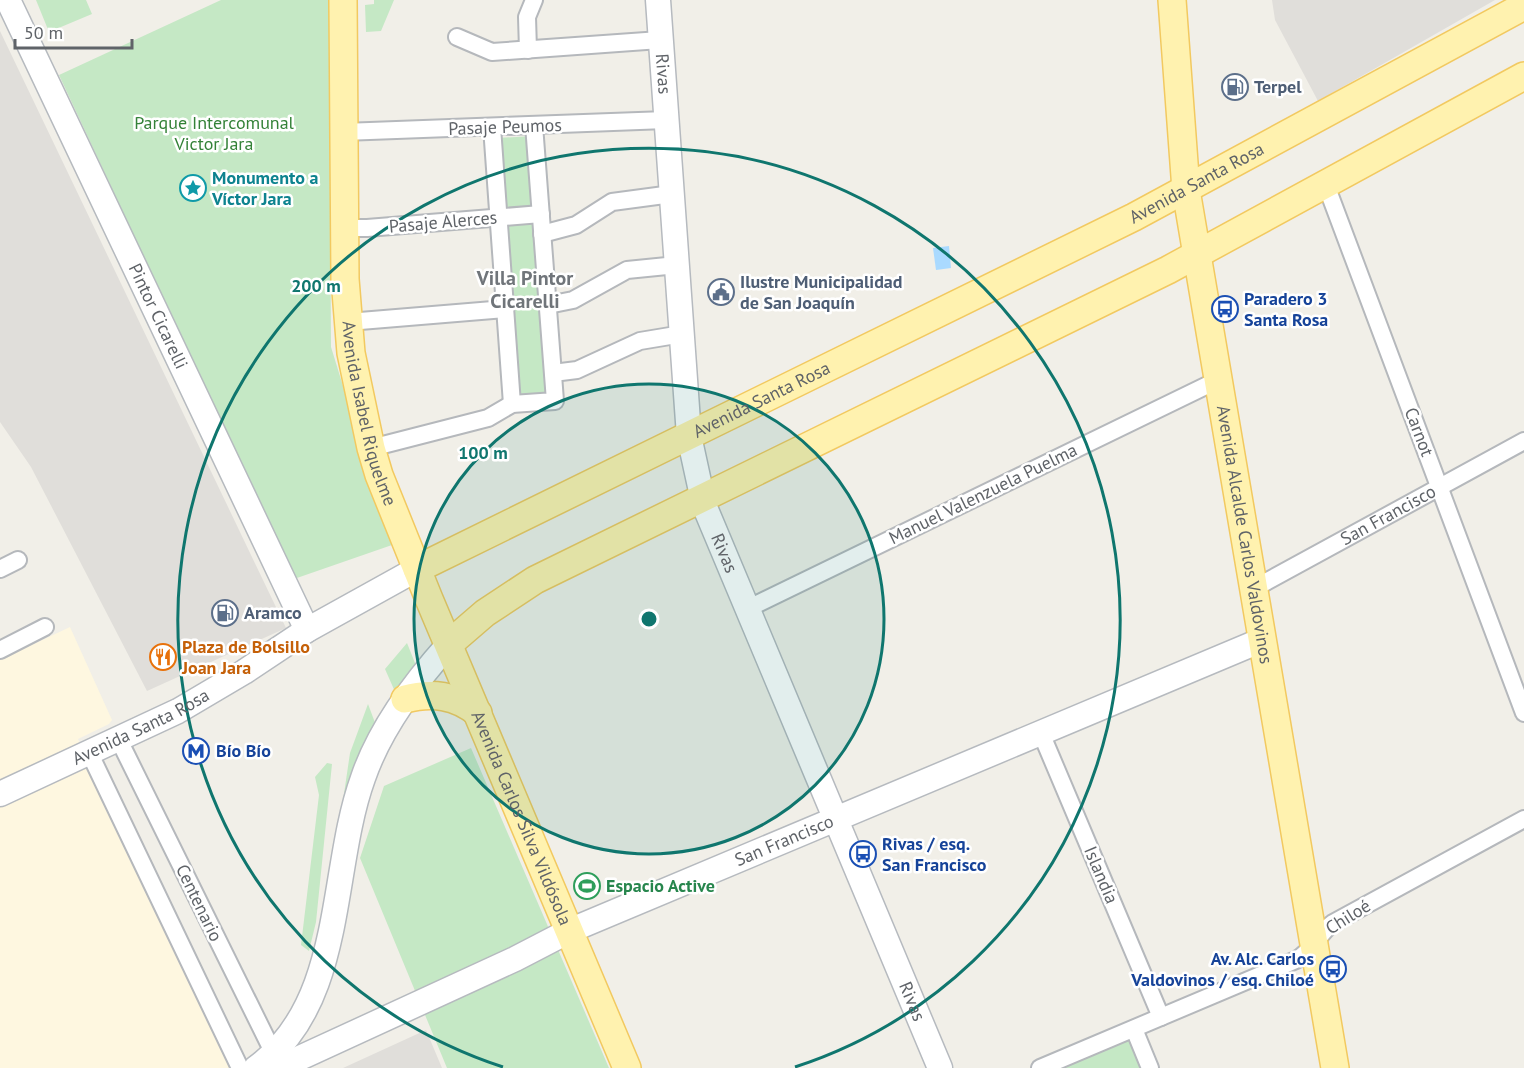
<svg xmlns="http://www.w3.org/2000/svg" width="1524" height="1068" font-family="'PT Sans',sans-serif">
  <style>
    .commercial { fill: #fef7e0 }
    .industrial { fill: #e0deda }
    .green { fill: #c5e8c5 }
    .water { fill: #aadaff }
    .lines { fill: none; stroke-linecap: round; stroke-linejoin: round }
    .street-casing { stroke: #b5b8bc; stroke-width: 20 }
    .secondary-casing { stroke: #b6babf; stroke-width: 27 }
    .primary-casing { stroke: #f2c960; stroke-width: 30 }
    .street { stroke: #fff; stroke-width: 16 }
    .secondary { stroke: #fff; stroke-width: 24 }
    .primary { stroke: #fff2af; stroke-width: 27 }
    .ring { fill: none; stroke: #0f766e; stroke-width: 3 }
    .labels { text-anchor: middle; stroke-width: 5; stroke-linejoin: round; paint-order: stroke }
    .street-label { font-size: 18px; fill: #5f6368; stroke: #fff }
    .service-label { font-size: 18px; font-weight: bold; fill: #4e5e75; stroke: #fff; text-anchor: start }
    .park-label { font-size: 18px; fill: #348238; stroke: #fff }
    .culture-label { font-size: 18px; font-weight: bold; fill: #0d838f; stroke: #fff; text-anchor: start }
    .transit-label { font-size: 18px; font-weight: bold; fill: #164399; stroke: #fff; text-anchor: start }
    .food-label { font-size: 18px; font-weight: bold; fill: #c56008; stroke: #fff; text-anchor: start }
    .leisure-label { font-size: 18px; font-weight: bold; fill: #27864d; stroke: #fff; text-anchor: start }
    .neighbourhood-label { font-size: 20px; font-weight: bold; fill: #70757a; stroke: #fff }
    .centre { fill: #0f766e; stroke: #fff; stroke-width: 3 }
    .ring-label { font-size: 18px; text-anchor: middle; font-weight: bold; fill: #0f766e; stroke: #fff; stroke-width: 5; stroke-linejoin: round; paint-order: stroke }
  </style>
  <rect width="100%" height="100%" fill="#f1efe8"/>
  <path class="commercial" d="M 70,627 L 112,720 L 109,724 L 78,739 L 235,1068 L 0,1068 L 0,660 Z"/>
  <path class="industrial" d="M 1272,0 L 1495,0 L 1318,101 L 1275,20 Z
    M 0,31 L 286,628 L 147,691 L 31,467 L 0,422 Z
    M 426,1030 L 442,1068 L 343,1068 Z"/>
  <path class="green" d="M 36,0 L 86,0 L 92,14 L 49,32 Z
    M 221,0 L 329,0 L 331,347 L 392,545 L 294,579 L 59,75 Z
    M 374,0 L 394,0 L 381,31 L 366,32 L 365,5 L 374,4 Z
    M 533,136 L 552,398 L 515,401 L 497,138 Z
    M 407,643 L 417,668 L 396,694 L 385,669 Z
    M 368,704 L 377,728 L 340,821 L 350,753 Z
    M 471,748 L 609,1068 L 447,1068 L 360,858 L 384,786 Z
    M 327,763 L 332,764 L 316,922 L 309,951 L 301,945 L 319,795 L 315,777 Z
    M 1130,1040 L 1141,1068 L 1061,1068 Z"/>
  <path class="water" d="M 949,246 L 951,268 L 936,270 L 933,248 Z"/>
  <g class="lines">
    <defs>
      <g id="street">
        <path d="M 457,37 L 492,52 L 660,40"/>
        <path d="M 528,50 L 527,17 L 534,0"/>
        <path d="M 492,127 L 512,404"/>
        <path d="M 343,132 L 666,120"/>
        <path d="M 1326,185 L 1524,713"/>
        <path d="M 344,228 L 367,228 L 541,214"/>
        <path d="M 542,234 L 576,225 L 612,202 L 672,194"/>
        <path d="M 548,305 L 573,300 L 627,270 L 677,265"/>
        <path d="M 348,322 L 505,309"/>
        <path d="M 553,373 L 577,370 L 640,341 L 682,334"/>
        <path d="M 371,448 L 488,418 L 512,404 L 555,401 L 534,125"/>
        <path d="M 0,569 L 18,560"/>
        <path id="s1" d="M 1253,589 L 1524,441"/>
        <path d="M 749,608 L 1218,380"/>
        <path d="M 0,650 L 45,627"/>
        <path d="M 1041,733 L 1161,1017"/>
        <path d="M 118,738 L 277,1060"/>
        <path d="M 89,752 L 240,1068"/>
        <path d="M 1134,1029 L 1150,1068"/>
        <path d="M 1040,1068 L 1296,960 C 1312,952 1318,934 1333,923 L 1524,819"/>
      </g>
      <g id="secondary">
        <path id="s2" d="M 8,0 L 307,630"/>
        <path id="s3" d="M 658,0 L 689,436 L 704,505 L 940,1068"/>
        <path id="s4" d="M 0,794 L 178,711 L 244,672 L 307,630 L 417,569"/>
        <path d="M 256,1068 C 346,1002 329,872 363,778 C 380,728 414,683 449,644"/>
        <path id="s5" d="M 278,1068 L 515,959 L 569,931 L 1262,640"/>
      </g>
      <g id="primary">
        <path id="s6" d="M 343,0 L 345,279 L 351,353 L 371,448 L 379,475 L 429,599 L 627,1068"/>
        <path id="s7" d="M 1172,0 L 1186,190 L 1335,1068"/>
        <path id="s8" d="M 417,569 L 1134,217 L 1524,6"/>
        <path d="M 449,644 L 485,613 L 535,580 L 1168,270 L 1524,76"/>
        <path d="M 405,699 C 432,692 456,695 478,713"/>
      </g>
    </defs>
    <use href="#street" class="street-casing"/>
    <use href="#secondary" class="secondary-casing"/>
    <use href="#primary" class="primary-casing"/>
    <use href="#street" class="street"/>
    <use href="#secondary" class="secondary"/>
    <use href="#primary" class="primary"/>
  </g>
  <circle cx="649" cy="619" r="235" fill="#0f766e" fill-opacity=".12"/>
  <g class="ring">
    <circle cx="649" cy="619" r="235"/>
    <path d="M503 1067A471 471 0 1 1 795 1067"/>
  </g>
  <defs>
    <symbol id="fuel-ring" viewBox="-11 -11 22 22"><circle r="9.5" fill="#fff" stroke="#5c6f8a" stroke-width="1.5"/><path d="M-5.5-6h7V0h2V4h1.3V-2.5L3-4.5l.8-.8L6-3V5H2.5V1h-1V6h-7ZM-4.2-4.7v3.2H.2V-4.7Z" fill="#5c6f8a"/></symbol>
    <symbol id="sight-ring" viewBox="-11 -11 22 22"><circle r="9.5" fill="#fff" stroke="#0f9aa8" stroke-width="1.5"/><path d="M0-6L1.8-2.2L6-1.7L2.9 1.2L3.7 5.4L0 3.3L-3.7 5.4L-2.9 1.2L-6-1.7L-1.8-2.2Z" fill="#0f9aa8"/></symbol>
    <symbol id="civic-ring" viewBox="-11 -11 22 22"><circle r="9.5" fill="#fff" stroke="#5c6f8a" stroke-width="1.5"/><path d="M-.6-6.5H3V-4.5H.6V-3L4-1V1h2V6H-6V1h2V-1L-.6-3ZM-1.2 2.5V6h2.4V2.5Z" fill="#5c6f8a"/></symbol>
    <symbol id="bus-ring" viewBox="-11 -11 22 22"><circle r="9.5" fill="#fff" stroke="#1a4fb4" stroke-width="1.5"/><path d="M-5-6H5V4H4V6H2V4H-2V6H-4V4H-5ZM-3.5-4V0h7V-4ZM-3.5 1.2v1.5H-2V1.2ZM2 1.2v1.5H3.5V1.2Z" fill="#1a4fb4"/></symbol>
    <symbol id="restaurant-ring" viewBox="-11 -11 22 22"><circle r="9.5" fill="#fff" stroke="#e8710a" stroke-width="1.5"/><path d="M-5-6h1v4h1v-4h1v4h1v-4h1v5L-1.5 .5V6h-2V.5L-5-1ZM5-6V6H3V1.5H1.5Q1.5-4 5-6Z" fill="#e8710a"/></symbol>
    <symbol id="metro-ring" viewBox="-11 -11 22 22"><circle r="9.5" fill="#fff" stroke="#1a4fb4" stroke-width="1.5"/><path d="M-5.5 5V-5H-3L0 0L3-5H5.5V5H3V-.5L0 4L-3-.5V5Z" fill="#1a4fb4"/></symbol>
    <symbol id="stadium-ring" viewBox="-11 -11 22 22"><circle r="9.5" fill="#fff" stroke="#2e9e5b" stroke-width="1.5"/><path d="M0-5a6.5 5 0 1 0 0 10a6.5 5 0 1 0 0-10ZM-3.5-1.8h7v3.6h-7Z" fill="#2e9e5b"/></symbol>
  </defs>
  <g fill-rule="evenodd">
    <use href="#fuel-ring" x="1220" y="72" width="30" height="30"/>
    <use href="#sight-ring" x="178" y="173" width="30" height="30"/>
    <use href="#civic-ring" x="706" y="277" width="30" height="30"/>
    <use href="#bus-ring" x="1210" y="294" width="30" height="30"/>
    <use href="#fuel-ring" x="210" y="598" width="30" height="30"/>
    <use href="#restaurant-ring" x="148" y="642" width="30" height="30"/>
    <use href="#metro-ring" x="181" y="736" width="30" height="30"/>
    <use href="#bus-ring" x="848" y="839" width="30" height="30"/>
    <use href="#stadium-ring" x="572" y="871" width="30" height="30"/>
    <use href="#bus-ring" x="1318" y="954" width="30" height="30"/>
  </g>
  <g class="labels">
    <g class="street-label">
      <text dy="6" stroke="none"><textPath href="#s3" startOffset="74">Rivas</textPath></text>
      <text transform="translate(505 127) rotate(-2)" y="6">Pasaje Peumos</text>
      <text dy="6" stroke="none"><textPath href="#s8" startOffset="870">Avenida Santa Rosa</textPath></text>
      <text transform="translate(443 222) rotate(-5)" y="6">Pasaje Alerces</text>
      <text dy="6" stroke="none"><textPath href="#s2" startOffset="350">Pintor Cicarelli</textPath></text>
      <text dy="6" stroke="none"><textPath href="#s8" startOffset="384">Avenida Santa Rosa</textPath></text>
      <text dy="6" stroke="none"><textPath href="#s6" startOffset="416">Avenida Isabel Riquelme</textPath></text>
      <text transform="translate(1419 432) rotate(69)" y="6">Carnot</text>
      <text transform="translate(983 494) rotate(-26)" y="6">Manuel Valenzuela Puelma</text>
      <text dy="6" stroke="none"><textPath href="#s1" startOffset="154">San Francisco</textPath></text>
      <text dy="6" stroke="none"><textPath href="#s7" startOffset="540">Avenida Alcalde Carlos Valdovinos</textPath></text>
      <text dy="6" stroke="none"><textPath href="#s3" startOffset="560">Rivas</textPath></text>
      <text dy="6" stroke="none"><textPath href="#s4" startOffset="156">Avenida Santa Rosa</textPath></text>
      <text dy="6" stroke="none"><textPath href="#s6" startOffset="850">Avenida Carlos Silva Vildósola</textPath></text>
      <text dy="6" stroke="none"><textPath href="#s5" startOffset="555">San Francisco</textPath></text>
      <text transform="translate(1101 875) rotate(67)" y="6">Islandia</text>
      <text transform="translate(199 903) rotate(64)" y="6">Centenario</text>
      <text transform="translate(1348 917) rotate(-32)" y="6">Chiloé</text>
      <text dy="6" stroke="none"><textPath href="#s3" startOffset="1046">Rivas</textPath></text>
    </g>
    <g class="service-label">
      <text x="1254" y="93">Terpel</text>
      <text x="740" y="288">Ilustre Municipalidad<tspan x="740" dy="21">de San Joaquín</tspan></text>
      <text x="244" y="619">Aramco</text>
    </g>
    <g class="park-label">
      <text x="214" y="129">Parque Intercomunal<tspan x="214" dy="21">Victor Jara</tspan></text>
    </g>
    <g class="culture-label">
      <text x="212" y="184">Monumento a<tspan x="212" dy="21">Víctor Jara</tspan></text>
    </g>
    <g class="transit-label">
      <text x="1244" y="305">Paradero 3<tspan x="1244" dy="21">Santa Rosa</tspan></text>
      <text x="216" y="757">Bío Bío</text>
      <text x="882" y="850">Rivas / esq.<tspan x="882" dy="21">San Francisco</tspan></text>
      <text x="1314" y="965" text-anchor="end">Av. Alc. Carlos<tspan x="1314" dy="21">Valdovinos / esq. Chiloé</tspan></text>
    </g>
    <g class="food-label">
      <text x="182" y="653">Plaza de Bolsillo<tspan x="182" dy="21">Joan Jara</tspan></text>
    </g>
    <g class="leisure-label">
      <text x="606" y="892">Espacio Active</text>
    </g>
    <g class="neighbourhood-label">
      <text x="525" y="285">Villa Pintor<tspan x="525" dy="23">Cicarelli</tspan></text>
    </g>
  </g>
  <circle cx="649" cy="619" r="9" class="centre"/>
  <g class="ring-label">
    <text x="316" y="292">200 m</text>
    <text x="483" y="459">100 m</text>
  </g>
  <path d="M15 39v9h117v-9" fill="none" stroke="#5f6368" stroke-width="3"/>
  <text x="24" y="39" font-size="18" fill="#5f6368" stroke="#ffffff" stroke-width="4.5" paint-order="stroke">50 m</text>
</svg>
